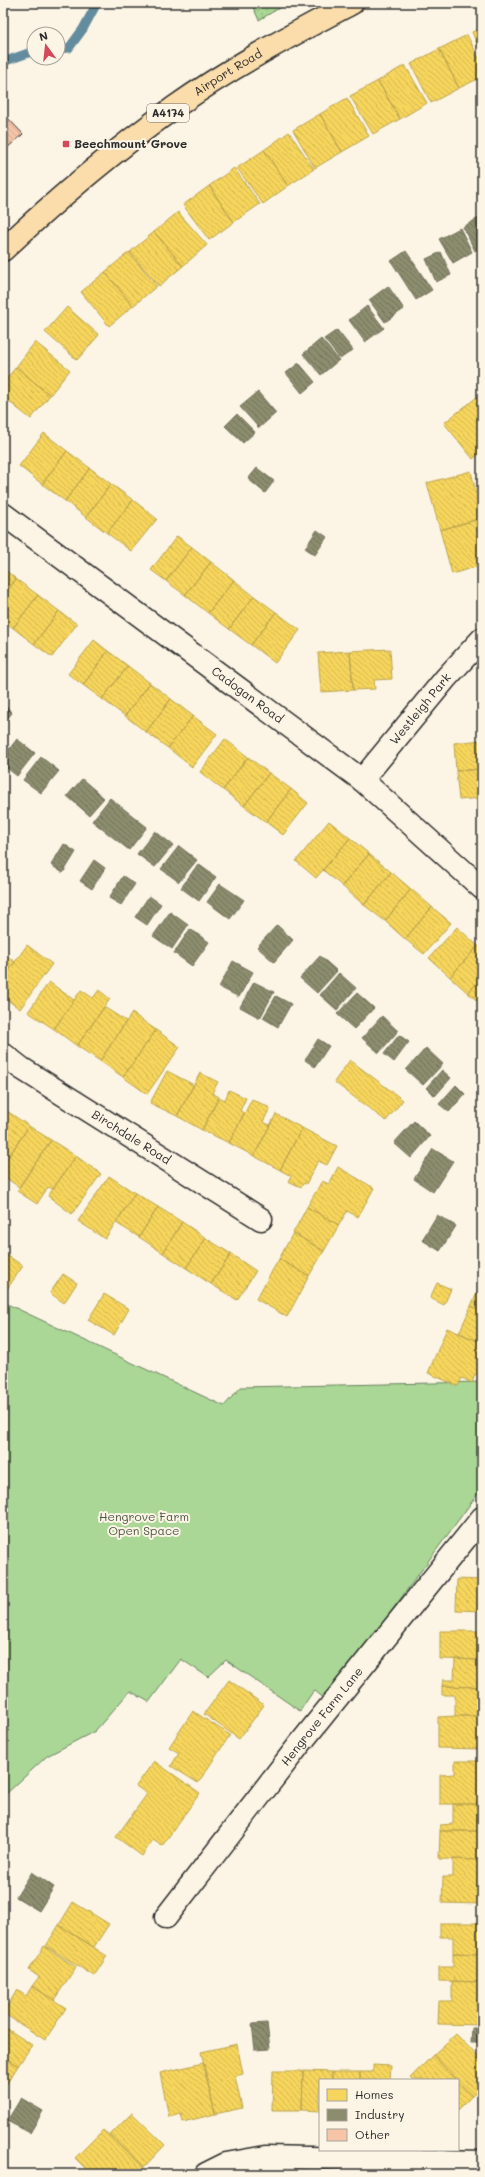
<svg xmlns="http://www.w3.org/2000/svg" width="485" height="2177" font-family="Mali,sans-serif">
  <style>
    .grass { fill: url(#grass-dots); stroke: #6a8160 }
    .park { fill: #aad795; stroke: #6a8160 }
    .homes { fill: url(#homes-back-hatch); stroke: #b9a24d }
    .industry { fill: url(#industry-back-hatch); stroke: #6f6f5a }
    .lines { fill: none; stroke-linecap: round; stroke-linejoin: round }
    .stream { stroke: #648c9e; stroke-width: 9 }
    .building { fill: url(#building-back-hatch); stroke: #2b2b2b }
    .street-casing { stroke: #2b2b2b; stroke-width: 25 }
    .highway-casing { stroke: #2b2b2b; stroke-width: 25 }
    .street { stroke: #fcf5e5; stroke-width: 22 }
    .highway { stroke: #fbddab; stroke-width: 22 }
    .poi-dot { fill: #d1495b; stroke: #fcf5e5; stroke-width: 1.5 }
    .labels { text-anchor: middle; stroke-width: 4; stroke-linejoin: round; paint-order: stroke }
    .shield { fill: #fcf5e5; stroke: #6a6863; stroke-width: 1 }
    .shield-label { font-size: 11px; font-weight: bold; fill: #2b2b2b }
    .street-label { font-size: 12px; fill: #2b2b2b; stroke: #fcf5e5 }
    .poi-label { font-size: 12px; font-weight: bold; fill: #2b2b2b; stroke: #fcf5e5; text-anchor: start }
    .park-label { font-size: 12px; fill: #4b5646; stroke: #fcf5e5 }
  </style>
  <defs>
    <pattern id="grass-dots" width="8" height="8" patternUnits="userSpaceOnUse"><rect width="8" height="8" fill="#aad795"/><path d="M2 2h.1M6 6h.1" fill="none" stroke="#92b981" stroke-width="1.8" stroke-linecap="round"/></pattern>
    <pattern id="homes-back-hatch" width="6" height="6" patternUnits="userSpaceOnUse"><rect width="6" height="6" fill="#f6d55c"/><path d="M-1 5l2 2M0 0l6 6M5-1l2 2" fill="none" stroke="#d3b750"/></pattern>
    <pattern id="industry-back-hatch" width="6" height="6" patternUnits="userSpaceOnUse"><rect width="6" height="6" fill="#8c8c6e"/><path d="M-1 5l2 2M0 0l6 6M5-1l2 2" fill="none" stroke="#73735b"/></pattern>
    <pattern id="building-back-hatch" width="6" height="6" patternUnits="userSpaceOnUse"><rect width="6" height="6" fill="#f6c4a7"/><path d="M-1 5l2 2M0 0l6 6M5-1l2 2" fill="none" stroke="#d3a990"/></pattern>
  </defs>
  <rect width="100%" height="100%" fill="#fcf5e5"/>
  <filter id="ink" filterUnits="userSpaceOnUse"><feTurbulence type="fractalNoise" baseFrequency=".025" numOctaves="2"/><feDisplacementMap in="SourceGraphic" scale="8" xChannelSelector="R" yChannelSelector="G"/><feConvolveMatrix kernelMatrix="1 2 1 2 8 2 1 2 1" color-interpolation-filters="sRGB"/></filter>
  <g filter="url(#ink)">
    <path class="grass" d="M 251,3 L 288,3 L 259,20 Z"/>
    <path class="park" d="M 3,1302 L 224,1406 L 241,1387 L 482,1382 L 482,1488 L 326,1700 L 314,1690 L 300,1711 L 226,1660 L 208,1677 L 181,1659 L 149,1702 L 130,1691 L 95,1731 L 47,1756 L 6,1794 L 3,1801 Z"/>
    <path class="homes" d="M 482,28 L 482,55 L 472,32 Z
      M 467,35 L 482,64 L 482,77 L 459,88 L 439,49 Z
      M 439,49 L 459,88 L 431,103 L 411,64 Z
      M 405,65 L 427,103 L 400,119 L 378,81 Z
      M 378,81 L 400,119 L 373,134 L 350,96 Z
      M 347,98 L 369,136 L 342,152 L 320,114 Z
      M 320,114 L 342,152 L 315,168 L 293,130 Z
      M 289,132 L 314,169 L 288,186 L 264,150 Z
      M 264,150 L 288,186 L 263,204 L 237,168 Z
      M 234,168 L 260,204 L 234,222 L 209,186 Z
      M 209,186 L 234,222 L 209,240 L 183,205 Z
      M 178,212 L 207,245 L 183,266 L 154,232 Z
      M 154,232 L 183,266 L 159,286 L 130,252 Z
      M 129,252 L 157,286 L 133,306 L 105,272 Z
      M 105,272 L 133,306 L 109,326 L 81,292 Z
      M 67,307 L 99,335 L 77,360 L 45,332 Z
      M 35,342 L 70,370 L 50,395 L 16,367 Z
      M 16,367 L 50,395 L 31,419 L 3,397 L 3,383 Z
      M 482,393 L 482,451 L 473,459 L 444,423 Z
      M 44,433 L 67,451 L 42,484 L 19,466 Z
      M 67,451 L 90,468 L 65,501 L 42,484 Z
      M 90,468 L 111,484 L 86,517 L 65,501 Z
      M 471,471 L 482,518 L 440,530 L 427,483 Z
      M 111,484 L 133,500 L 107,533 L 86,517 Z
      M 133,500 L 157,519 L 131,551 L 107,533 Z
      M 482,518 L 482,565 L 452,574 L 440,530 Z
      M 177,536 L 192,547 L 166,581 L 151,570 Z
      M 192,547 L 211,562 L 185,595 L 166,581 Z
      M 211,562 L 234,580 L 208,613 L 185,595 Z
      M 3,568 L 16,579 L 3,597 Z
      M 16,579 L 38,595 L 13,628 L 3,620 L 3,597 Z
      M 234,580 L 254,596 L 229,629 L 208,613 Z
      M 38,595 L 59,611 L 34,644 L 13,628 Z
      M 254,596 L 276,612 L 251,645 L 229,629 Z
      M 59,611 L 77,624 L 52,657 L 34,644 Z
      M 276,612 L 300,630 L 275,663 L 251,645 Z
      M 94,640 L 108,651 L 83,685 L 68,674 Z
      M 390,649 L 392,679 L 374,680 L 375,689 L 353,690 L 350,651 Z
      M 108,651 L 128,666 L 102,699 L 83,685 Z
      M 350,651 L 353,690 L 321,692 L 318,653 Z
      M 128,666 L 150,683 L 125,716 L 102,699 Z
      M 150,683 L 171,699 L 146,732 L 125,716 Z
      M 171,699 L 193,716 L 168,748 L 146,732 Z
      M 193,716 L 217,734 L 192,767 L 168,748 Z
      M 225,739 L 248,757 L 223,790 L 200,772 Z
      M 482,740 L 482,769 L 456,771 L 454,743 Z
      M 248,757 L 269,773 L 244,806 L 223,790 Z
      M 482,769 L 482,798 L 459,800 L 456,771 Z
      M 269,773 L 291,789 L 266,822 L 244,806 Z
      M 291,789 L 308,803 L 283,835 L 266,822 Z
      M 329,821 L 350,838 L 316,878 L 296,861 Z
      M 350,838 L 369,854 L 342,886 L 323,870 Z
      M 369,854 L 391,872 L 364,905 L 342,886 Z
      M 391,872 L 411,889 L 385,921 L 364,905 Z
      M 411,889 L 432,907 L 405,939 L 385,921 Z
      M 432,907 L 451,923 L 424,954 L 405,939 Z
      M 457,927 L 478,946 L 450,977 L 429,958 Z
      M 27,945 L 52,964 L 20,1009 L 3,997 L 3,979 Z
      M 478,946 L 482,949 L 482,977 L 468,993 L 450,977 Z
      M 3,953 L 15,962 L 3,979 Z
      M 482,977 L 482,1005 L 468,993 Z
      M 49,982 L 74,1000 L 54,1029 L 28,1012 Z
      M 81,990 L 93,998 L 99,990 L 110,999 L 77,1046 L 54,1029 Z
      M 104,1007 L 126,1021 L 100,1061 L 77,1046 Z
      M 132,1013 L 156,1030 L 123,1077 L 100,1061 Z
      M 156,1030 L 180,1047 L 147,1094 L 123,1077 Z
      M 350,1060 L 403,1100 L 386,1121 L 334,1082 Z
      M 167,1071 L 194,1085 L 177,1116 L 150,1103 Z
      M 200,1073 L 218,1082 L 212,1093 L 219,1097 L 202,1130 L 177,1116 Z
      M 229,1090 L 246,1098 L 240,1111 L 244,1113 L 229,1143 L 202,1130 L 219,1097 L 225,1100 Z
      M 252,1099 L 270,1108 L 263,1122 L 270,1125 L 254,1156 L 229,1143 Z
      M 4,1109 L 29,1126 L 9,1156 L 3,1151 Z
      M 276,1114 L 302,1128 L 280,1170 L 254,1156 Z
      M 29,1126 L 51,1140 L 19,1187 L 3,1176 L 3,1165 Z
      M 302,1128 L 337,1146 L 327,1165 L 318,1161 L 306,1184 L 304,1183 L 301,1187 L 288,1181 L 291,1176 L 280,1170 Z
      M 51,1140 L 76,1156 L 53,1189 L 48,1187 L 37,1204 L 17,1191 Z
      M 76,1156 L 101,1174 L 72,1214 L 48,1196 Z
      M 338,1167 L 374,1188 L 358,1217 L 347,1211 L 339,1225 L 307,1207 L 322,1181 L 329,1184 Z
      M 109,1176 L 135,1193 L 105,1239 L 78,1221 Z
      M 135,1193 L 158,1207 L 139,1237 L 116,1223 Z
      M 158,1207 L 182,1222 L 163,1253 L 139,1237 Z
      M 307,1207 L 339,1225 L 324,1251 L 293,1233 Z
      M 182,1222 L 206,1238 L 186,1268 L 163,1253 Z
      M 293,1233 L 324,1251 L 309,1276 L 279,1259 Z
      M 206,1238 L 231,1254 L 211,1284 L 186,1268 Z
      M 231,1254 L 256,1271 L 237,1300 L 211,1284 Z
      M 7,1255 L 23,1266 L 7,1289 L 3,1286 L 3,1261 Z
      M 279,1259 L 309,1276 L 287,1317 L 256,1299 Z
      M 63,1274 L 77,1283 L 64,1303 L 50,1293 Z
      M 482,1281 L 482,1311 L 471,1306 Z
      M 437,1283 L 451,1289 L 444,1305 L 430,1298 Z
      M 104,1294 L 129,1309 L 114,1335 L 88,1320 Z
      M 471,1306 L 482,1311 L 482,1343 L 459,1333 Z
      M 447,1328 L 482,1343 L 482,1377 L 475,1374 L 472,1383 L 462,1378 L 458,1386 L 428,1373 Z
      M 457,1579 L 482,1580 L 482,1611 L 456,1610 Z
      M 440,1631 L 482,1631 L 482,1660 L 440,1659 Z
      M 455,1659 L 482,1660 L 482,1687 L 442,1686 L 443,1680 L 454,1680 Z
      M 229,1680 L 264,1705 L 239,1739 L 204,1714 Z
      M 442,1686 L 482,1687 L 482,1716 L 455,1716 L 455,1695 L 442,1695 Z
      M 193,1711 L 230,1735 L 198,1783 L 171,1766 L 179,1753 L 169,1747 Z
      M 455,1716 L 482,1716 L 482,1749 L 438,1748 L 438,1717 Z
      M 154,1761 L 200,1793 L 162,1846 L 153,1840 L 142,1856 L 116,1837 L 147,1794 L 136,1786 Z
      M 455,1761 L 482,1761 L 482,1804 L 440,1804 L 440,1775 L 455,1774 Z
      M 453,1804 L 482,1804 L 482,1831 L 440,1831 L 440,1825 L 453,1824 Z
      M 440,1831 L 482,1831 L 482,1860 L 439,1859 Z
      M 453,1859 L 482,1860 L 482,1904 L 442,1903 L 443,1877 L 453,1877 Z
      M 73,1902 L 109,1924 L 94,1947 L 59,1925 Z
      M 440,1923 L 482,1923 L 482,1954 L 453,1953 L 453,1937 L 440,1937 Z
      M 59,1925 L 107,1956 L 94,1976 L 46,1946 Z
      M 44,1946 L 76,1967 L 54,2000 L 32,1986 L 39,1977 L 29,1970 Z
      M 453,1953 L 482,1954 L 482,1982 L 439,1981 L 439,1967 L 453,1967 Z
      M 452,1981 L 482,1982 L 482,2025 L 438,2024 L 439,2001 L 452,2001 Z
      M 32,1986 L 66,2008 L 45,2040 L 3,2013 L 17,1990 L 26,1996 Z
      M 3,2026 L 32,2045 L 18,2066 L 3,2056 Z
      M 456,2034 L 482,2061 L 482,2087 L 472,2096 L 433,2055 Z
      M 237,2044 L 243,2074 L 235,2076 L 242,2108 L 215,2114 L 201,2052 Z
      M 433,2055 L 456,2080 L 412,2080 L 410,2078 Z
      M 3,2056 L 18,2066 L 4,2088 L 3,2087 Z
      M 203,2063 L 215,2114 L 183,2122 L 181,2114 L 169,2117 L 160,2073 Z
      M 373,2065 L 391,2066 L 390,2080 L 360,2080 L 360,2072 L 373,2072 Z
      M 273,2071 L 303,2071 L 302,2110 L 272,2110 Z
      M 303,2071 L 332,2072 L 332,2080 L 320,2080 L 320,2111 L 302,2110 Z
      M 332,2072 L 360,2072 L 360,2080 L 332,2080 Z
      M 458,2082 L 472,2096 L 458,2110 Z
      M 132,2113 L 165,2145 L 144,2167 L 110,2135 Z
      M 103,2130 L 144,2167 L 138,2174 L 91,2174 L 75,2158 Z
      M 3,2141 L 7,2144 L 3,2150 Z"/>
    <path class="industry" d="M 482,216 L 482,247 L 475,251 L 463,227 Z
      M 460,228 L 472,252 L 453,263 L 439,239 Z
      M 406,251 L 432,290 L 416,300 L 391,261 Z
      M 441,252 L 451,275 L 436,282 L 426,259 Z
      M 388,286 L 404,309 L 385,322 L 369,300 Z
      M 367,306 L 384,328 L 365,342 L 349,320 Z
      M 337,330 L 353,350 L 340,359 L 324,339 Z
      M 321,339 L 339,360 L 321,375 L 303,354 Z
      M 299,363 L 315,382 L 302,393 L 286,373 Z
      M 258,392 L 276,413 L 259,428 L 240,407 Z
      M 237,414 L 255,432 L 243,443 L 225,426 Z
      M 257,468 L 274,481 L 265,493 L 248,479 Z
      M 317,530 L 327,537 L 315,555 L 305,548 Z
      M 3,703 L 12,713 L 3,724 Z
      M 17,739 L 35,753 L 17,776 L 3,765 L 3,757 Z
      M 41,757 L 59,771 L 41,793 L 23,780 Z
      M 82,779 L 104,798 L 89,815 L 67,796 Z
      M 110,798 L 147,827 L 129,850 L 92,821 Z
      M 155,831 L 173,845 L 155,867 L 137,854 Z
      M 64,844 L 76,852 L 63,873 L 51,865 Z
      M 179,846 L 197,860 L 179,882 L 161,869 Z
      M 94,860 L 105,868 L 92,889 L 80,881 Z
      M 198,864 L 216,877 L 199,901 L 181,888 Z
      M 123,876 L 135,884 L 121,905 L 109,898 Z
      M 220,884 L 244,900 L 230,919 L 207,902 Z
      M 149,896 L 161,904 L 147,925 L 135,917 Z
      M 170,912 L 188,925 L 172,949 L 153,936 Z
      M 277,925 L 293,940 L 274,962 L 257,947 Z
      M 190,929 L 209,942 L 192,966 L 174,953 Z
      M 320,956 L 337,971 L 317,993 L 300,978 Z
      M 233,961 L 253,972 L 239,997 L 219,987 Z
      M 339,973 L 356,988 L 337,1010 L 320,995 Z
      M 254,982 L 274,992 L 260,1018 L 240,1007 Z
      M 357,993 L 374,1008 L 354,1029 L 337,1014 Z
      M 276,996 L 291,1004 L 278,1027 L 263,1018 Z
      M 382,1016 L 398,1031 L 379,1053 L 362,1038 Z
      M 399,1035 L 409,1042 L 394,1062 L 384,1054 Z
      M 318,1039 L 329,1046 L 315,1067 L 305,1060 Z
      M 426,1048 L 443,1064 L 423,1085 L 406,1070 Z
      M 442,1070 L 451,1078 L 435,1096 L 426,1088 Z
      M 456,1085 L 465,1094 L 449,1112 L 439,1104 Z
      M 414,1121 L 430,1136 L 411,1158 L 394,1143 Z
      M 433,1149 L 453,1161 L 433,1192 L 414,1179 Z
      M 437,1215 L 456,1226 L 440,1251 L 422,1240 Z
      M 32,1872 L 54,1887 L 39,1911 L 16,1897 Z
      M 267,2023 L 270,2049 L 255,2050 L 252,2024 Z
      M 472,2028 L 482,2028 L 482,2043 L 471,2043 Z
      M 21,2098 L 43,2111 L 30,2133 L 7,2121 Z"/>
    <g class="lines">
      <path class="stream" d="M 58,49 L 69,48 L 83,29 L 97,3
        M 3,62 L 34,51"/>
    </g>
    <path class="building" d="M 3,113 L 23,134 L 7,148 L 3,144 Z"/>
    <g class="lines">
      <defs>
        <g id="street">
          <path id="s1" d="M 3,514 L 362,780 L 482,888"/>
          <path id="s2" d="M 362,780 L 446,678 L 482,639"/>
          <path id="s3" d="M 3,1054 L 21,1068 L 261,1219"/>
          <path id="s4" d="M 166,1917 L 299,1745 L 482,1518"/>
          <path d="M 206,2174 L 226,2164 L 266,2157 L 482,2162"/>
        </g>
        <g id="highway">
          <path id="s5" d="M 3,250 C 57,199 115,150 175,107 C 231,67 292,35 352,3"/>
        </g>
      </defs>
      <use href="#street" class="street-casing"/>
      <use href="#highway" class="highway-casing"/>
      <use href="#street" class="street"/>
      <use href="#highway" class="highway"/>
    </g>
  </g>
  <rect class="poi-dot" x="62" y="140" width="8" height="8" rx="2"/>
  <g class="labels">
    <rect class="shield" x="147" y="104" width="42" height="18" rx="3"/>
    <g class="shield-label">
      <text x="168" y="117">A4174</text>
    </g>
    <g class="street-label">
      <text dy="4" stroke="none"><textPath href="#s5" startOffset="287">Airport Road</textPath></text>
      <text dy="4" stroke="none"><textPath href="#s1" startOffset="304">Cadogan Road</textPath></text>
      <text dy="4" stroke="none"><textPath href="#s2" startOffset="92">Westleigh Park</textPath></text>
      <text dy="4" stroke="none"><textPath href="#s3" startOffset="153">Birchdale Road</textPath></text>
      <text dy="4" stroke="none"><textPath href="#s4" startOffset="254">Hengrove Farm Lane</textPath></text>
    </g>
    <g class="poi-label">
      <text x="74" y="148">Beechmount Grove</text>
    </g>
    <g class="park-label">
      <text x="144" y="1521">Hengrove Farm<tspan x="144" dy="14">Open Space</tspan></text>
    </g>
  </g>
  <rect width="485" height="2177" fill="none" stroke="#fcf5e5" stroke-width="16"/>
  <rect x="8" y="8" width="469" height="2161" fill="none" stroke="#2b2b2b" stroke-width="1.5" filter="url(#ink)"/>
  <rect x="319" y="2079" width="140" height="72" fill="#fcf5e5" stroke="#a8a49b"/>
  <rect x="327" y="2089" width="20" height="12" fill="#f6d55c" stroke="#a8a49b"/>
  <text x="355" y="2099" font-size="12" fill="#2b2b2b">Homes</text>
  <rect x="327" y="2109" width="20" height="12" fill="#8c8c6e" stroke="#a8a49b"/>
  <text x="355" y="2119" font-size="12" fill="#2b2b2b">Industry</text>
  <rect x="327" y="2129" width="20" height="12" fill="#f6c4a7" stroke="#a8a49b"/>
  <text x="355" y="2139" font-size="12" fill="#2b2b2b">Other</text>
  <g transform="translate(46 46) rotate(345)"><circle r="19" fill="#fcf5e5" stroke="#a8a49b"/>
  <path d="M0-3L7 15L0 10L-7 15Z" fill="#d1495b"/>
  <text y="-6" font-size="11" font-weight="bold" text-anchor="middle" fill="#2b2b2b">N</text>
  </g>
</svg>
